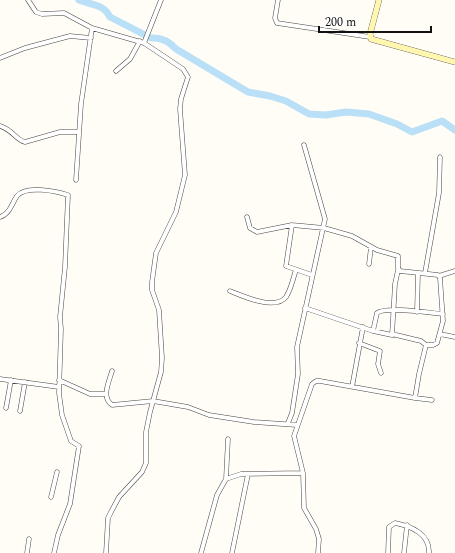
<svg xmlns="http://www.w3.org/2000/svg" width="455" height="553" font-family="Spectral,serif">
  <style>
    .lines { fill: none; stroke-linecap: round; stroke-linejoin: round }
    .river { stroke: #b9e0f7; stroke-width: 7 }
    .street-casing { stroke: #444; stroke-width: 5 }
    .secondary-casing { stroke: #333; stroke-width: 6 }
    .street { stroke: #fff; stroke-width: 4 }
    .secondary { stroke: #fff6b0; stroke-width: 5.5 }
  </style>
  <rect width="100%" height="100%" fill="#fffdf5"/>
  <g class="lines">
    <path class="river" d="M 79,0 C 91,5 104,4 110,17 L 151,38 C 162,37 169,42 176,49 L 248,92 L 270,96 L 286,101 L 309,114 L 326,115 L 346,112 L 369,114 L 397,124 L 412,132 L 442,121 L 455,130"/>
    <defs>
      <path id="street" d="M 28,0 L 36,12 L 42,14 L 64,13 L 92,28 L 144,43 L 183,69 L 188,77 L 181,99 L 180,109 L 185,175 L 176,212 L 156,253 L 152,282 L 152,290 L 159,310 L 162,358 L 161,372 L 150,412 L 146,432 L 146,463 L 142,472 L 119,497 L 111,512 L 108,518 L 106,553
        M 278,0 L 275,18 L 277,23 L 370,37
        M 144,43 L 161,0
        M 0,58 L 25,48 L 70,36 L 91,38
        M 116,71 L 130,59 L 140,41
        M 0,126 C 13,130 16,140 25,142 L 60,132 L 79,132
        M 76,180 L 81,104 L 92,28
        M 0,217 C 10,214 12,203 17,196 C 26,185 56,191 68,195 L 65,267 L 60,317 L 61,329 L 59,393 L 62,415 L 71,441 L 79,446 L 70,504 L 58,535 L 54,553
        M 247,217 L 250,228 L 257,232 L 292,225 L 324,228 L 352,236 L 377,250 L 398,256 L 398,268 L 400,271 L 438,275 L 440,278 L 443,321 L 437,343 L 433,345 L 426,345
        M 292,225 L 286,266 L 312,275
        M 369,264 L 371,247
        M 425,273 L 439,193 L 440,157
        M 439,276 L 455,271
        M 230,291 C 243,296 275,311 286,297 C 291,290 293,278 296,270
        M 305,308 L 373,331 L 392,335 L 395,284 L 398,270
        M 417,312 L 418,273
        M 373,331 L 377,313 C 386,306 430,313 443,314
        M 392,334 L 421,341 L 426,345 L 419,374 L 415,398
        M 440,334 L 455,337
        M 359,343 L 380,351 L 378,364 L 381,373
        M 112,371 C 109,382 101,397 112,405 L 153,401 L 188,407 L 209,415 L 254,422 L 297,425
        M 0,379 L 59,387
        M 59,380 L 90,394 L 106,394
        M 352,387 L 363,327
        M 6,408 L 11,380
        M 20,411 L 25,382
        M 288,423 L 292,413 L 298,374 L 297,347 L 325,219 L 304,145
        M 226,479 L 228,439
        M 51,497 L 57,472
        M 27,553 L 29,539
        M 201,553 L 217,495 L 226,479 L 241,474 L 303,473
        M 232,553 L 248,474
        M 318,553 L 319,539 L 316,529 L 304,508 L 303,473 L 294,436 L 312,384 L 316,381 L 320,381 L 415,398 L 432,400
        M 388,553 L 389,527 L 395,523 C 411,526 430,534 429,553
        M 404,553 L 407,525"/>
      <path id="secondary" d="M 379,0 L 370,34 L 371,39 L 455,62"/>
    </defs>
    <use href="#street" class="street-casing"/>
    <use href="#secondary" class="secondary-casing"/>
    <use href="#street" class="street"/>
    <use href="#secondary" class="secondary"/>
  </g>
  <path d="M319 26v6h112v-6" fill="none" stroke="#111111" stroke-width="2"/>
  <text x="325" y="26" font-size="12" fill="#111111" stroke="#ffffff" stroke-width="3" paint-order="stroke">200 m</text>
</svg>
